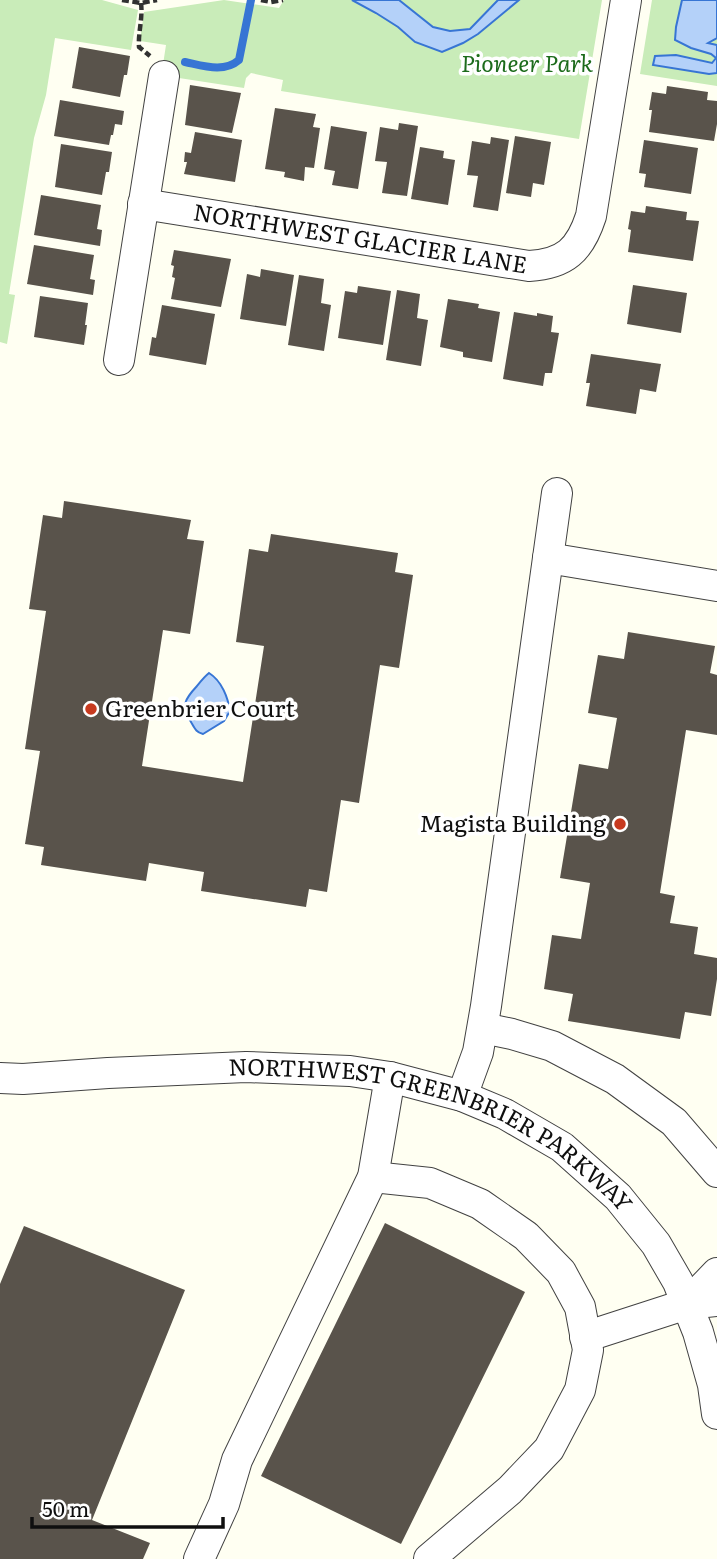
<svg xmlns="http://www.w3.org/2000/svg" width="717" height="1559" font-family="Literata,serif">
  <style>
    .green { fill: #c9ecb9 }
    .water { fill: #b4d1f9; stroke: #3775d4; stroke-width: 2 }
    .lines { fill: none; stroke-linecap: round; stroke-linejoin: round }
    .stream { stroke: #3775d4; stroke-width: 8 }
    .building { fill: #59534b }
    .minor-casing { stroke: #424242; stroke-width: 32 }
    .path { stroke: #313131; stroke-width: 4.5; stroke-dasharray: 7 3.5; stroke-linecap: butt }
    .minor { stroke: #fff; stroke-width: 30 }
    .poi-dot { fill: #c73a1f; stroke: #fff; stroke-width: 2.5 }
    .labels { text-anchor: middle; stroke-width: 7; stroke-linejoin: round; paint-order: stroke }
    .park-label { font-size: 23px; font-style: italic; fill: #1c6b1b; stroke: #fff }
    .street-label { font-size: 23px; fill: #0f0f0f; stroke: #fff }
    .poi-label { font-size: 23px; fill: #0f0f0f; stroke: #fff; text-anchor: start }
  </style>
  <rect width="100%" height="100%" fill="#fffff2"/>
  <path class="green" d="M 0,0 L 102,0 L 138,10 L 131,50 L 55,38 L 46,95 L 34,138 L 9,294 L 15,295 L 7,344 L 0,342 Z
    M 224,0 L 279,8 L 284,0 L 602,0 L 579,139 L 281,91 L 283,80 L 251,73 L 246,78 L 244,88 L 166,76 L 162,71 L 166,45 L 140,41 L 144,12 Z
    M 652,0 L 717,0 L 717,86 L 640,74 Z"/>
  <path class="water" d="M 352,0 L 399,0 L 433,27 L 450,31 L 470,29 L 498,0 L 519,0 L 478,34 L 463,43 L 442,52 L 415,42 L 398,27 L 376,13 Z
    M 682,0 L 717,0 L 717,38 L 708,43 L 717,45 L 717,73 L 709,74 L 653,65 L 655,56 L 676,55 L 712,63 L 716,58 L 711,54 L 691,48 L 675,40 L 676,27 Z
    M 209,673 C 222,681 228,698 230,711 L 224,721 L 203,734 C 196,732 195,729 191,722 C 181,705 184,700 197,686 C 201,681 204,677 209,673 Z"/>
  <g class="lines">
    <path class="stream" d="M 185,62 C 204,66 224,73 239,60 L 251,0"/>
  </g>
  <path class="building" d="M 79,47 L 130,56 L 127,75 L 124,75 L 120,97 L 72,88 Z
    M 190,85 L 241,93 L 232,133 L 185,125 Z
    M 667,86 L 708,92 L 707,100 L 717,101 L 717,124 L 714,141 L 649,132 L 652,110 L 649,110 L 652,92 L 666,94 Z
    M 60,100 L 124,111 L 122,125 L 115,124 L 113,135 L 111,135 L 109,145 L 54,136 Z
    M 275,108 L 316,114 L 313,127 L 320,128 L 314,168 L 305,167 L 304,181 L 284,177 L 285,172 L 265,169 Z
    M 399,123 L 418,126 L 407,196 L 382,193 L 387,162 L 375,161 L 380,127 L 398,130 Z
    M 331,126 L 367,132 L 358,189 L 332,185 L 335,171 L 324,169 Z
    M 195,132 L 242,140 L 235,182 L 184,174 L 187,162 L 184,162 L 185,152 L 191,153 Z
    M 515,136 L 551,142 L 544,185 L 533,183 L 531,197 L 506,193 Z
    M 491,137 L 509,140 L 498,211 L 473,207 L 478,176 L 467,175 L 472,141 L 490,144 Z
    M 644,140 L 698,148 L 691,194 L 644,187 L 646,174 L 639,173 Z
    M 61,144 L 112,152 L 109,172 L 106,172 L 102,195 L 55,187 Z
    M 420,147 L 444,151 L 443,158 L 455,160 L 448,205 L 411,199 Z
    M 41,195 L 101,205 L 97,229 L 102,230 L 100,246 L 34,235 Z
    M 646,206 L 687,212 L 686,220 L 699,221 L 693,261 L 628,252 L 631,230 L 628,229 L 631,211 L 645,213 Z
    M 34,245 L 94,255 L 90,279 L 95,280 L 93,295 L 27,284 Z
    M 174,250 L 231,259 L 221,307 L 171,299 L 175,278 L 172,277 L 174,266 L 171,265 Z
    M 261,269 L 294,275 L 286,326 L 240,319 L 247,274 L 260,277 Z
    M 299,275 L 324,279 L 321,303 L 331,305 L 324,351 L 288,345 Z
    M 633,285 L 687,293 L 681,333 L 627,324 Z
    M 358,286 L 391,291 L 383,345 L 338,338 L 345,291 L 357,293 Z
    M 397,290 L 420,294 L 417,318 L 428,320 L 421,366 L 386,360 Z
    M 40,296 L 88,303 L 85,325 L 87,325 L 84,345 L 34,337 Z
    M 448,299 L 479,304 L 478,308 L 500,312 L 492,362 L 463,357 L 463,352 L 440,347 Z
    M 162,305 L 215,314 L 206,365 L 149,355 L 152,337 L 156,338 Z
    M 514,312 L 537,316 L 537,313 L 553,316 L 551,332 L 559,333 L 552,373 L 545,373 L 543,386 L 503,379 Z
    M 591,354 L 661,364 L 656,392 L 640,389 L 636,414 L 586,406 L 590,383 L 586,383 Z
    M 64,501 L 191,520 L 187,539 L 204,541 L 190,634 L 163,630 L 142,766 L 243,782 L 264,646 L 236,642 L 249,549 L 268,552 L 271,534 L 398,553 L 395,572 L 413,575 L 399,668 L 380,665 L 359,803 L 341,800 L 327,892 L 309,889 L 306,907 L 201,891 L 204,872 L 149,863 L 146,881 L 41,865 L 44,847 L 25,844 L 40,751 L 25,749 L 46,611 L 29,609 L 43,515 L 62,518 Z
    M 628,632 L 715,646 L 710,673 L 717,675 L 717,735 L 686,730 L 660,893 L 675,896 L 670,923 L 698,927 L 694,954 L 717,958 L 717,979 L 711,1016 L 685,1012 L 680,1039 L 568,1021 L 573,994 L 544,989 L 552,935 L 581,939 L 590,883 L 560,878 L 579,764 L 608,769 L 617,718 L 588,713 L 598,655 L 624,659 Z
    M 385,1223 L 525,1292 L 401,1544 L 261,1476 Z
    M 24,1226 L 185,1290 L 92,1520 L 150,1543 L 143,1559 L 0,1559 L 0,1284 Z"/>
  <g class="lines">
    <defs>
      <g id="minor">
        <path id="s1" d="M 143,204 L 529,266 C 565,264 580,250 591,216 L 626,0"/>
        <path d="M 119,360 L 164,76"/>
        <path d="M 548,558 L 717,586"/>
        <path d="M 483,1028 L 512,1034 L 552,1046 L 615,1079 L 674,1122 L 717,1172"/>
        <path id="s2" d="M 0,1078 L 23,1079 L 108,1073 L 246,1067 L 350,1071 L 390,1077 L 462,1096 L 505,1114 L 562,1147 L 618,1197 L 656,1244 L 678,1282 L 698,1332 L 713,1385 L 717,1414"/>
        <path d="M 462,1096 L 478,1052 L 486,1006 L 557,493"/>
        <path d="M 373,1177 L 430,1183 L 480,1204 L 526,1236 L 561,1272 L 580,1307 L 588,1350 L 580,1390 L 549,1449 L 510,1490 L 429,1559"/>
        <path d="M 687,1304 L 717,1273"/>
        <path d="M 585,1337 L 687,1304 L 717,1301"/>
        <path d="M 199,1559 L 224,1504 L 237,1460 L 373,1177 L 390,1077"/>
      </g>
    </defs>
    <use href="#minor" class="minor-casing"/>
    <path class="path" d="M 122,0 L 141,3 L 157,0
      M 261,0 L 271,2 L 283,0
      M 141,3 C 143,18 138,32 139,47 L 150,56"/>
    <use href="#minor" class="minor"/>
  </g>
  <g class="poi-dot">
    <circle cx="91" cy="709" r="7"/>
    <circle cx="620" cy="824" r="7"/>
  </g>
  <g class="labels">
    <g class="park-label">
      <text x="527" y="72">Pioneer Park</text>
    </g>
    <g class="street-label">
      <text dy="8" stroke="none"><textPath href="#s1" startOffset="220">NORTHWEST GLACIER LANE</textPath></text>
      <text dy="8" stroke="none"><textPath href="#s2" startOffset="448">NORTHWEST GREENBRIER PARKWAY</textPath></text>
    </g>
    <g class="poi-label">
      <text x="105" y="717">Greenbrier Court</text>
      <text x="606" y="832" text-anchor="end">Magista Building</text>
    </g>
  </g>
  <path d="M32 1517v10h191v-10" fill="none" stroke="#0f0f0f" stroke-width="3.5"/>
  <text x="42" y="1517" font-size="21" fill="#0f0f0f" stroke="#ffffff" stroke-width="5" paint-order="stroke">50 m</text>
</svg>
